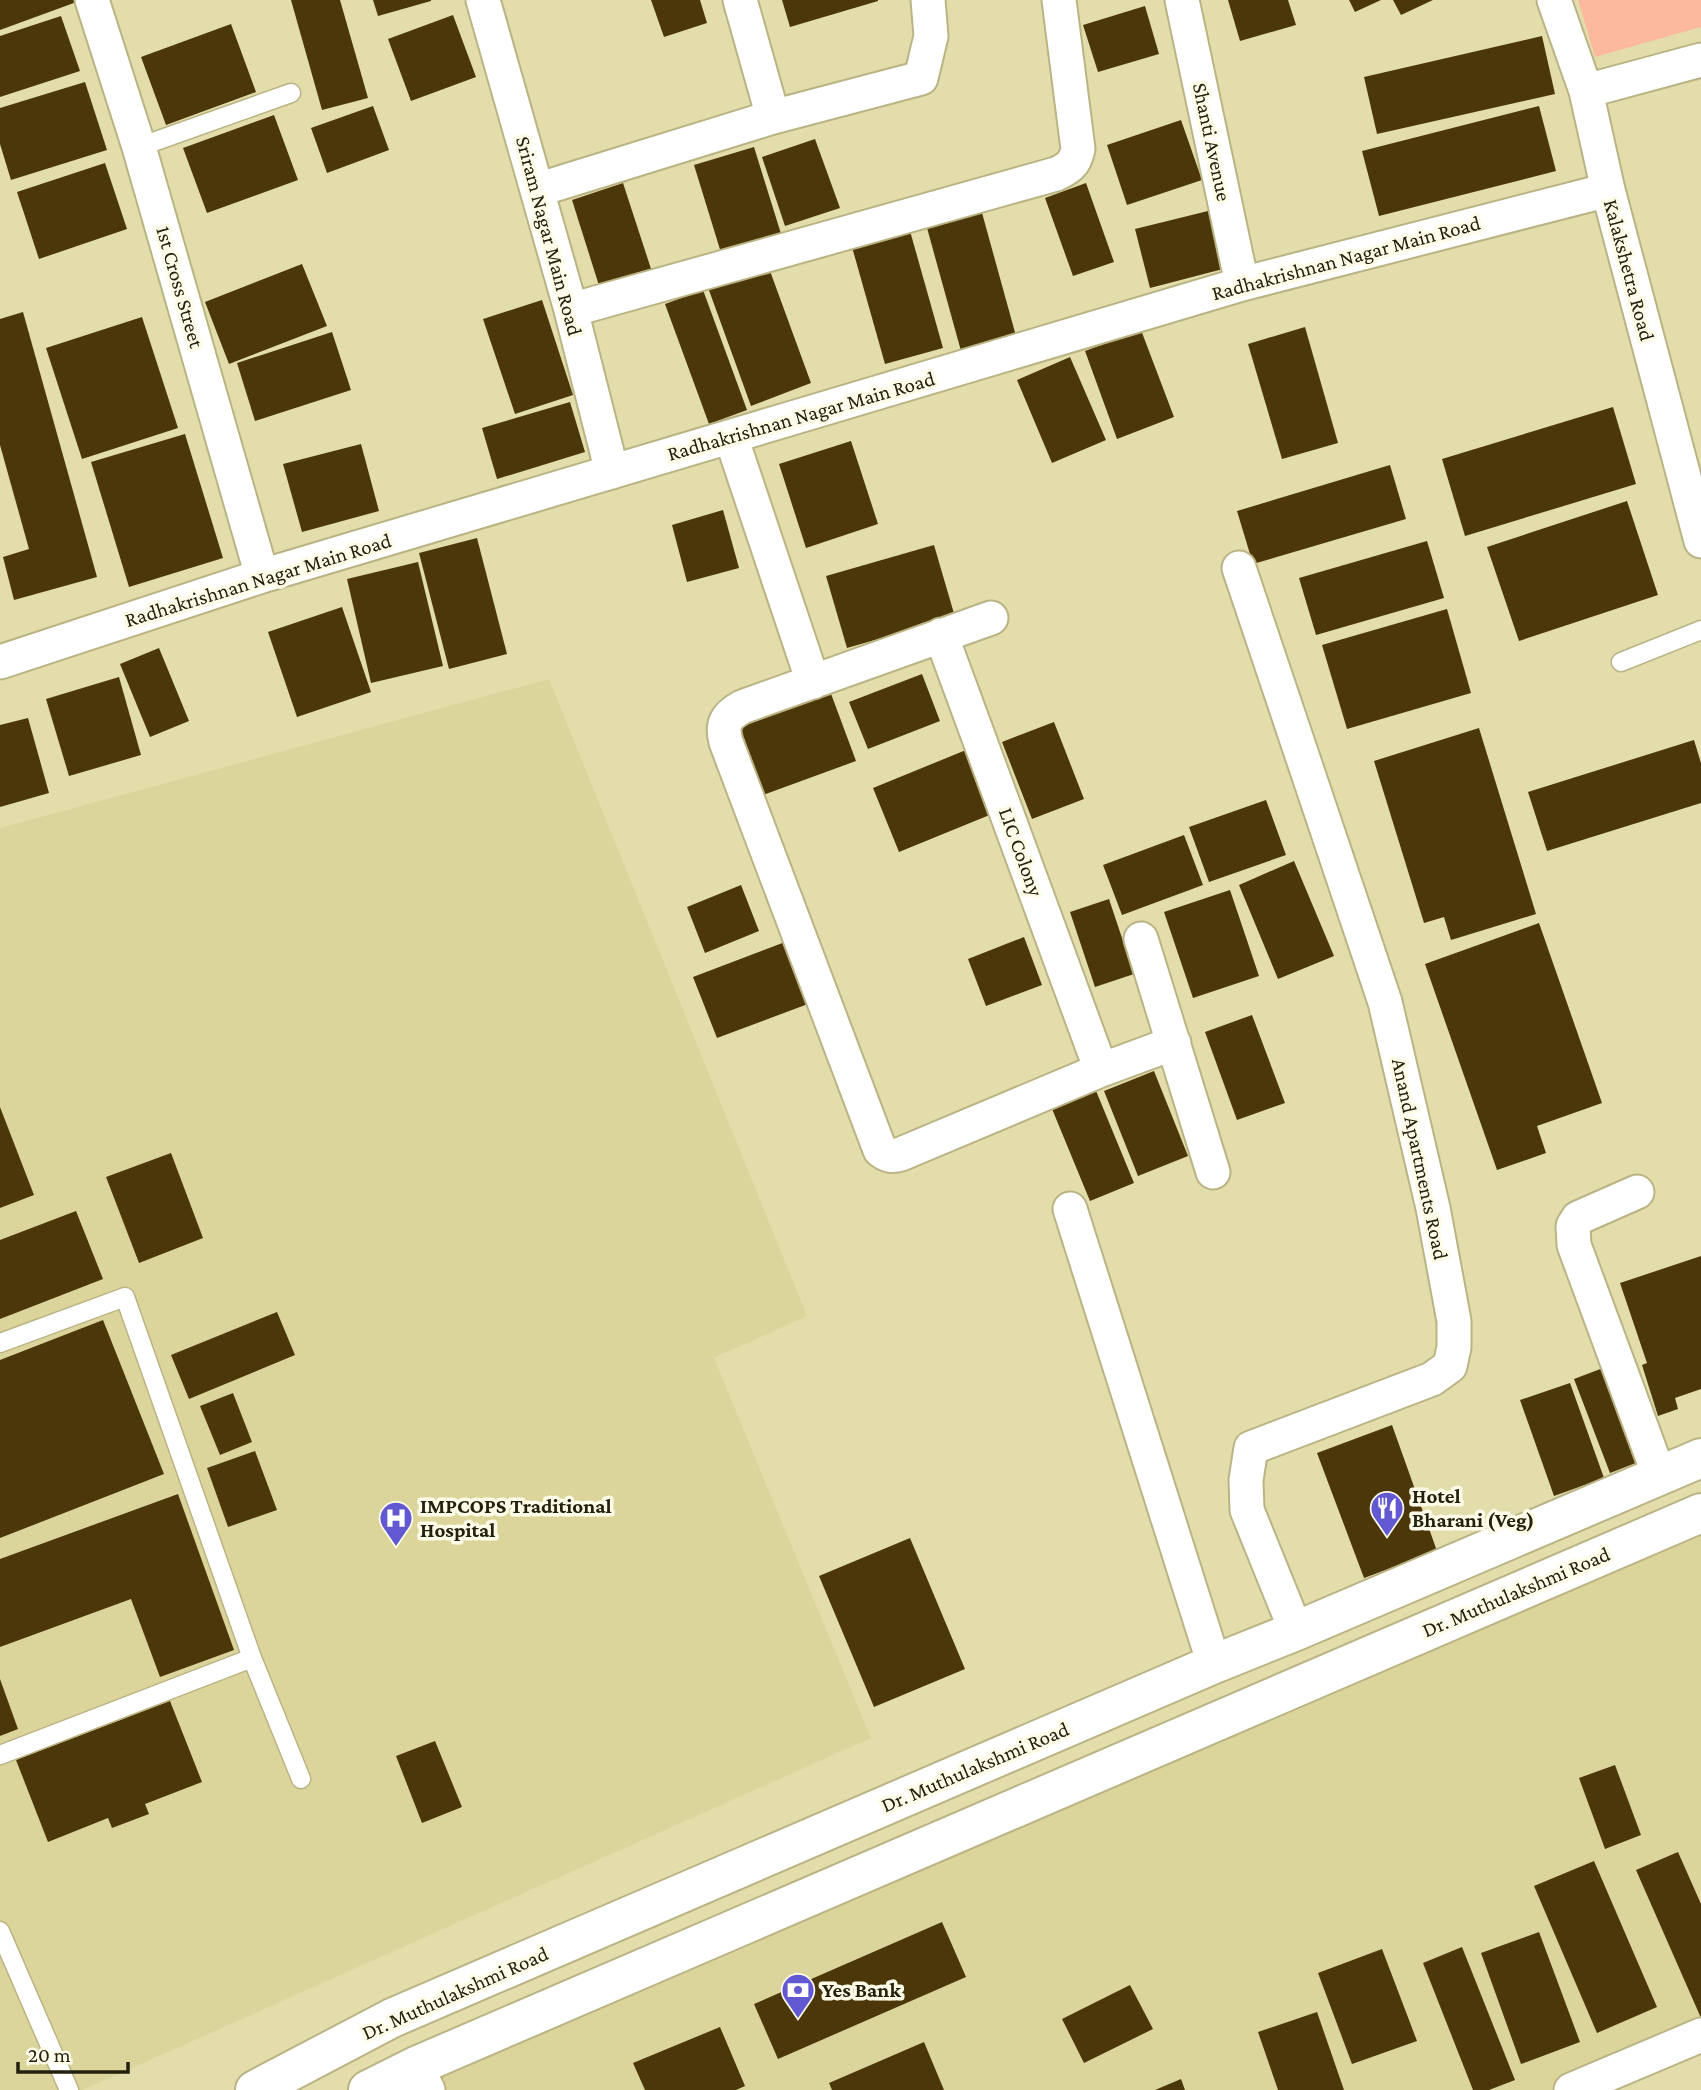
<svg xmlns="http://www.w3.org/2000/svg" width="1701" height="2090" font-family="'Crimson Pro',serif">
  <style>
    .built { fill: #dcd59b }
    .park { fill: #fdb99e }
    .building { fill: #4b3709 }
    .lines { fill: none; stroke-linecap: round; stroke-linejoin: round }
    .service-casing { stroke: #bab484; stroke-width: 21 }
    .minor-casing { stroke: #bab484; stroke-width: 37 }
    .secondary-casing { stroke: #bab484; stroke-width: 42 }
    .service { stroke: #fff; stroke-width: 18 }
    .minor { stroke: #fff; stroke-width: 33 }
    .secondary { stroke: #fff; stroke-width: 38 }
    .labels { text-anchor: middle; stroke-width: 7; stroke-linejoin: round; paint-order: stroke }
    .street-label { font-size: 21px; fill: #23200d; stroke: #fefce8 }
    .poi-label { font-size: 21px; font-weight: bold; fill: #23200d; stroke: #fefce8; text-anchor: start }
  </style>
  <rect width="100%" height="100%" fill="#e2ddab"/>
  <path class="built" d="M 549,679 L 807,1316 L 714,1358 L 871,1738 L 83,2090 L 0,2090 L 0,828 Z
    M 1701,1512 L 1701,2031 L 1556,2090 L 428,2090 L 416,2066 Z"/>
  <path class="park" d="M 1578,0 L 1701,0 L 1701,27 L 1595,57 Z"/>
  <path class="building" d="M 0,0 L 82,0 L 0,30 Z
    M 291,0 L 340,0 L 368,98 L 322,110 Z
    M 373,0 L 431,0 L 431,1 L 378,16 Z
    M 651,0 L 700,0 L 707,23 L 664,37 Z
    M 782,0 L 878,0 L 878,1 L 790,27 Z
    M 1228,0 L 1288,0 L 1296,25 L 1240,41 Z
    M 1349,0 L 1381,0 L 1355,12 Z
    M 1393,0 L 1433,0 L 1401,15 Z
    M 1145,6 L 1159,54 L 1098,72 L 1083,25 Z
    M 453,15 L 476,77 L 411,101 L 388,39 Z
    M 61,16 L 80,71 L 0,97 L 0,36 Z
    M 231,24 L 256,92 L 166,125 L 141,57 Z
    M 1542,36 L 1555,94 L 1377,134 L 1364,77 Z
    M 85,82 L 107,150 L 11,180 L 0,144 L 0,108 Z
    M 373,106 L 389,150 L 327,173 L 311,128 Z
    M 1539,106 L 1556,171 L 1379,216 L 1362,151 Z
    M 274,115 L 298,180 L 207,213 L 183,148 Z
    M 1181,120 L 1202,180 L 1127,205 L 1107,145 Z
    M 815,139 L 840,208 L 785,226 L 762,157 Z
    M 754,147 L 782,237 L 722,256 L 694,165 Z
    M 105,163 L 127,229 L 39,259 L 17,192 Z
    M 623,183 L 654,278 L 602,295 L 572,200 Z
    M 1086,183 L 1114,262 L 1073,276 L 1045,198 Z
    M 979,202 L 1016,336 L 961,351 L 924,217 Z
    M 1208,211 L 1223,269 L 1150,288 L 1135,229 Z
    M 910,231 L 943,348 L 885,364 L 852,247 Z
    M 766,260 L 811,383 L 751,406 L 706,282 Z
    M 302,264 L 327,326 L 229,364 L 205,302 Z
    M 703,290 L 747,410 L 709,424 L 665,304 Z
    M 542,300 L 573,395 L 515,414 L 483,319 Z
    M 23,312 L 97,577 L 14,600 L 3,557 L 29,549 L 0,445 L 0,319 Z
    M 142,317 L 178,428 L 82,459 L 46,348 Z
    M 1305,327 L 1338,443 L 1282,459 L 1248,344 Z
    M 1141,330 L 1174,417 L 1117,439 L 1085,351 Z
    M 332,332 L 351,390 L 255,421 L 237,363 Z
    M 1070,357 L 1106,440 L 1052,463 L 1017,380 Z
    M 570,402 L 585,452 L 497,479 L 482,428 Z
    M 1613,407 L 1636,484 L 1465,536 L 1442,459 Z
    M 185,434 L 223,558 L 129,587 L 91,462 Z
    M 851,441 L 878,524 L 806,548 L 779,464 Z
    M 361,444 L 379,511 L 302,532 L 283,464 Z
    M 1390,465 L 1406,519 L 1253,564 L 1237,511 Z
    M 1627,501 L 1658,595 L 1519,641 L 1487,547 Z
    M 723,510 L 739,568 L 687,582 L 672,525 Z
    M 477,538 L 507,654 L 449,669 L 419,553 Z
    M 1427,541 L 1444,598 L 1316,635 L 1299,578 Z
    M 934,545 L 955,617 L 847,648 L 826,576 Z
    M 418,562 L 443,666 L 371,683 L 347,579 Z
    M 342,607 L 371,692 L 297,717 L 268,632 Z
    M 1447,609 L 1471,693 L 1347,729 L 1322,645 Z
    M 159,648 L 189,721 L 150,737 L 120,664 Z
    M 922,674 L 940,721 L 868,749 L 849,702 Z
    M 119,677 L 141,755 L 69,776 L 46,699 Z
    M 830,691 L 856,761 L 763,795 L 738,725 Z
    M 28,718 L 49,793 L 0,807 L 0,725 Z
    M 1054,722 L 1084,799 L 1032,819 L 1002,742 Z
    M 1479,728 L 1536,914 L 1451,940 L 1444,917 L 1424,923 L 1374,761 Z
    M 1694,740 L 1701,763 L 1701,803 L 1547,851 L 1528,792 Z
    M 966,750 L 992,814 L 899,852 L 873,788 Z
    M 1266,800 L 1286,855 L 1209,882 L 1189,827 Z
    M 1184,835 L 1203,885 L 1122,915 L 1103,865 Z
    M 1294,861 L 1334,956 L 1278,979 L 1239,885 Z
    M 741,885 L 759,931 L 705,953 L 687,907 Z
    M 1230,890 L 1259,976 L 1193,998 L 1164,912 Z
    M 1109,899 L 1134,974 L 1095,987 L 1070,912 Z
    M 1539,923 L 1602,1103 L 1537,1126 L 1546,1153 L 1497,1170 L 1425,964 Z
    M 1024,937 L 1042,985 L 986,1006 L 968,959 Z
    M 785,942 L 808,1004 L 717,1038 L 693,977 Z
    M 1252,1015 L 1285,1103 L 1237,1120 L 1205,1032 Z
    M 1154,1071 L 1188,1156 L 1138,1176 L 1104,1091 Z
    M 1094,1086 L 1134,1183 L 1090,1201 L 1050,1104 Z
    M 0,1107 L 34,1195 L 0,1208 Z
    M 171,1153 L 203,1238 L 139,1263 L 106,1177 Z
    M 76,1211 L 103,1279 L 0,1319 L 0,1240 Z
    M 1701,1256 L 1701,1389 L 1675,1398 L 1678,1409 L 1658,1416 L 1642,1365 L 1647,1363 L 1620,1283 Z
    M 277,1312 L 295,1355 L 189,1399 L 171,1355 Z
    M 103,1320 L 164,1474 L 0,1538 L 0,1360 Z
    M 1624,1360 L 1659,1454 L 1610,1473 L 1574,1379 Z
    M 1570,1383 L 1604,1478 L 1554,1496 L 1520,1400 Z
    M 233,1393 L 252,1442 L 220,1455 L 200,1406 Z
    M 1392,1425 L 1437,1551 L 1364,1578 L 1317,1453 Z
    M 255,1451 L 277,1510 L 228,1527 L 207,1468 Z
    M 178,1494 L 234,1650 L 160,1677 L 131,1599 L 0,1647 L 0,1559 Z
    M 910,1538 L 965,1669 L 874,1707 L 819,1576 Z
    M 0,1679 L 18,1729 L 0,1736 Z
    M 170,1701 L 202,1782 L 145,1804 L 149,1814 L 112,1828 L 108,1818 L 48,1842 L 16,1760 Z
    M 435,1741 L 462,1807 L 422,1823 L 396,1756 Z
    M 1615,1765 L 1641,1835 L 1605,1849 L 1579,1778 Z
    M 1678,1852 L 1701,1904 L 1701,2018 L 1636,1870 Z
    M 1594,1861 L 1657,2007 L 1597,2033 L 1534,1886 Z
    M 942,1922 L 966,1977 L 778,2059 L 754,2004 Z
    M 1539,1932 L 1580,2042 L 1521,2064 L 1481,1953 Z
    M 1462,1947 L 1515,2080 L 1489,2090 L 1473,2090 L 1423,1963 Z
    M 1382,1949 L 1417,2041 L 1352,2064 L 1318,1973 Z
    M 1130,1985 L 1153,2029 L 1084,2063 L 1062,2019 Z
    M 1317,2012 L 1344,2090 L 1278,2090 L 1258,2032 Z
    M 720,2027 L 745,2086 L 736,2090 L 645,2090 L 633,2063 Z
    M 924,2042 L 944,2090 L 832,2090 L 829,2083 Z
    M 1181,2079 L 1185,2090 L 1155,2090 Z"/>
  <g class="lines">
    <defs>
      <path id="service" d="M 139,147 L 291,93
        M 1621,662 L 1701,630
        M 0,1343 L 125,1297 L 252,1658 L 301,1779
        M 0,1755 L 252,1658
        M 0,1931 L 69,2090"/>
      <path id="minor" d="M 92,0 L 139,147 L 262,576
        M 483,0 L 571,310 L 612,472
        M 740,0 L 773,117
        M 1182,0 L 1242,284
        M 1554,0 L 1586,91 L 1608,190 L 1701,541
        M 1586,91 L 1701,60
        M 537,190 L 773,117 L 921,78 L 931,36 L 928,0
        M 571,310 L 1056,174 C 1069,168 1075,164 1078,149 L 1059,0
        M 731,437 L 813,682
        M 1239,568 L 1385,1002 L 1433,1208 L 1454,1321 L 1454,1347 L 1450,1366 L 1432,1379 L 1251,1448 L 1246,1480 L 1247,1510 L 1296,1631
        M 991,618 L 742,707 C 726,716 721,724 726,742 L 880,1150 C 887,1156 892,1157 901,1154 L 1101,1070 L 1174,1043
        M 941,635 L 1101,1070
        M 0,662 L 262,576 L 1242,284 L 1608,190
        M 1141,939 L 1213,1172
        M 1637,1192 L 1578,1218 L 1573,1226 L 1574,1245 L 1659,1475
        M 1070,1209 L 1214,1664
        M 416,2066 L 428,2090
        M 1571,2090 L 1701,2035"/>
      <path id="secondary" d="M 255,2090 L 392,2018 L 1214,1664 L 1296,1631 L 1701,1458
        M 368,2090 L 416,2066 L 1701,1513"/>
    </defs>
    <use href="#service" class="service-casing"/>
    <use href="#minor" class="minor-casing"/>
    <use href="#secondary" class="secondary-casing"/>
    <use href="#service" class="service"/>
    <use href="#minor" class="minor"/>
    <use href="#secondary" class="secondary"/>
  </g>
  <defs>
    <symbol id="restaurant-pin" viewBox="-11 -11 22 30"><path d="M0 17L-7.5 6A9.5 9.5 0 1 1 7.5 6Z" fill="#6258d1" stroke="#fefce8"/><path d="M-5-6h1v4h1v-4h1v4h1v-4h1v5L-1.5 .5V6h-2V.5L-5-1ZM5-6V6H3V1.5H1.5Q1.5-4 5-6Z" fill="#fff"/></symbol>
    <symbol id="hospital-pin" viewBox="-11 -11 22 30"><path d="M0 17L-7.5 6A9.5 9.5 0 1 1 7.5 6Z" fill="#6258d1" stroke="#fefce8"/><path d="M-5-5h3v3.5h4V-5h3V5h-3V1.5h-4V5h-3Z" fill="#fff"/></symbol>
    <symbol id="bank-pin" viewBox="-11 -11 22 30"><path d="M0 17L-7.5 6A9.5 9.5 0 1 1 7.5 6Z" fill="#6258d1" stroke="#fefce8"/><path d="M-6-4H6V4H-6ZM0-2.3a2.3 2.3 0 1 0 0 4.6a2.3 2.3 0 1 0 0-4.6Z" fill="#fff"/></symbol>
  </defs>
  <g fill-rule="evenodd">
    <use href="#restaurant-pin" x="1368" y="1489" width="38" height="52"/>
    <use href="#hospital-pin" x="377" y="1499" width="38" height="52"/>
    <use href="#bank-pin" x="779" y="1971" width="38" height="52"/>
  </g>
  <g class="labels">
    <g class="street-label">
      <text transform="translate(1212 142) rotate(78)" y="7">Shanti Avenue</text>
      <text transform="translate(549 236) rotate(75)" y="7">Sriram Nagar Main Road</text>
      <text transform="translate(1346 258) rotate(-15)" y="7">Radhakrishnan Nagar Main Road</text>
      <text transform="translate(1629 270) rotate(75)" y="7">Kalakshetra Road</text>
      <text transform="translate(180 287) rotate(74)" y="7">1st Cross Street</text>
      <text transform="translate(801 416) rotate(-16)" y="7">Radhakrishnan Nagar Main Road</text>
      <text transform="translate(258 580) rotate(-17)" y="7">Radhakrishnan Nagar Main Road</text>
      <text transform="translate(1021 852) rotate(70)" y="7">LIC Colony</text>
      <text transform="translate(1420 1159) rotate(78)" y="7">Anand Apartments Road</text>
      <text transform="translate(1516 1592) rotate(-23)" y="7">Dr. Muthulakshmi Road</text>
      <text transform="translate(975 1767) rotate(-23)" y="7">Dr. Muthulakshmi Road</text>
      <text transform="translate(455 1993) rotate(-24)" y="7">Dr. Muthulakshmi Road</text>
    </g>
    <g class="poi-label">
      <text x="1412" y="1503">Hotel<tspan x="1412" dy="24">Bharani (Veg)</tspan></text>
      <text x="420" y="1513">IMPCOPS Traditional<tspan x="420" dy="24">Hospital</tspan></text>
      <text x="822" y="1997">Yes Bank</text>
    </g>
  </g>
  <path d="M18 2062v10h110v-10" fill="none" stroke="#23200d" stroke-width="3.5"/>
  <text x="28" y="2062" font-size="21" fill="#23200d" stroke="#fefce8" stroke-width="5" paint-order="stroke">20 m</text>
</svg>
